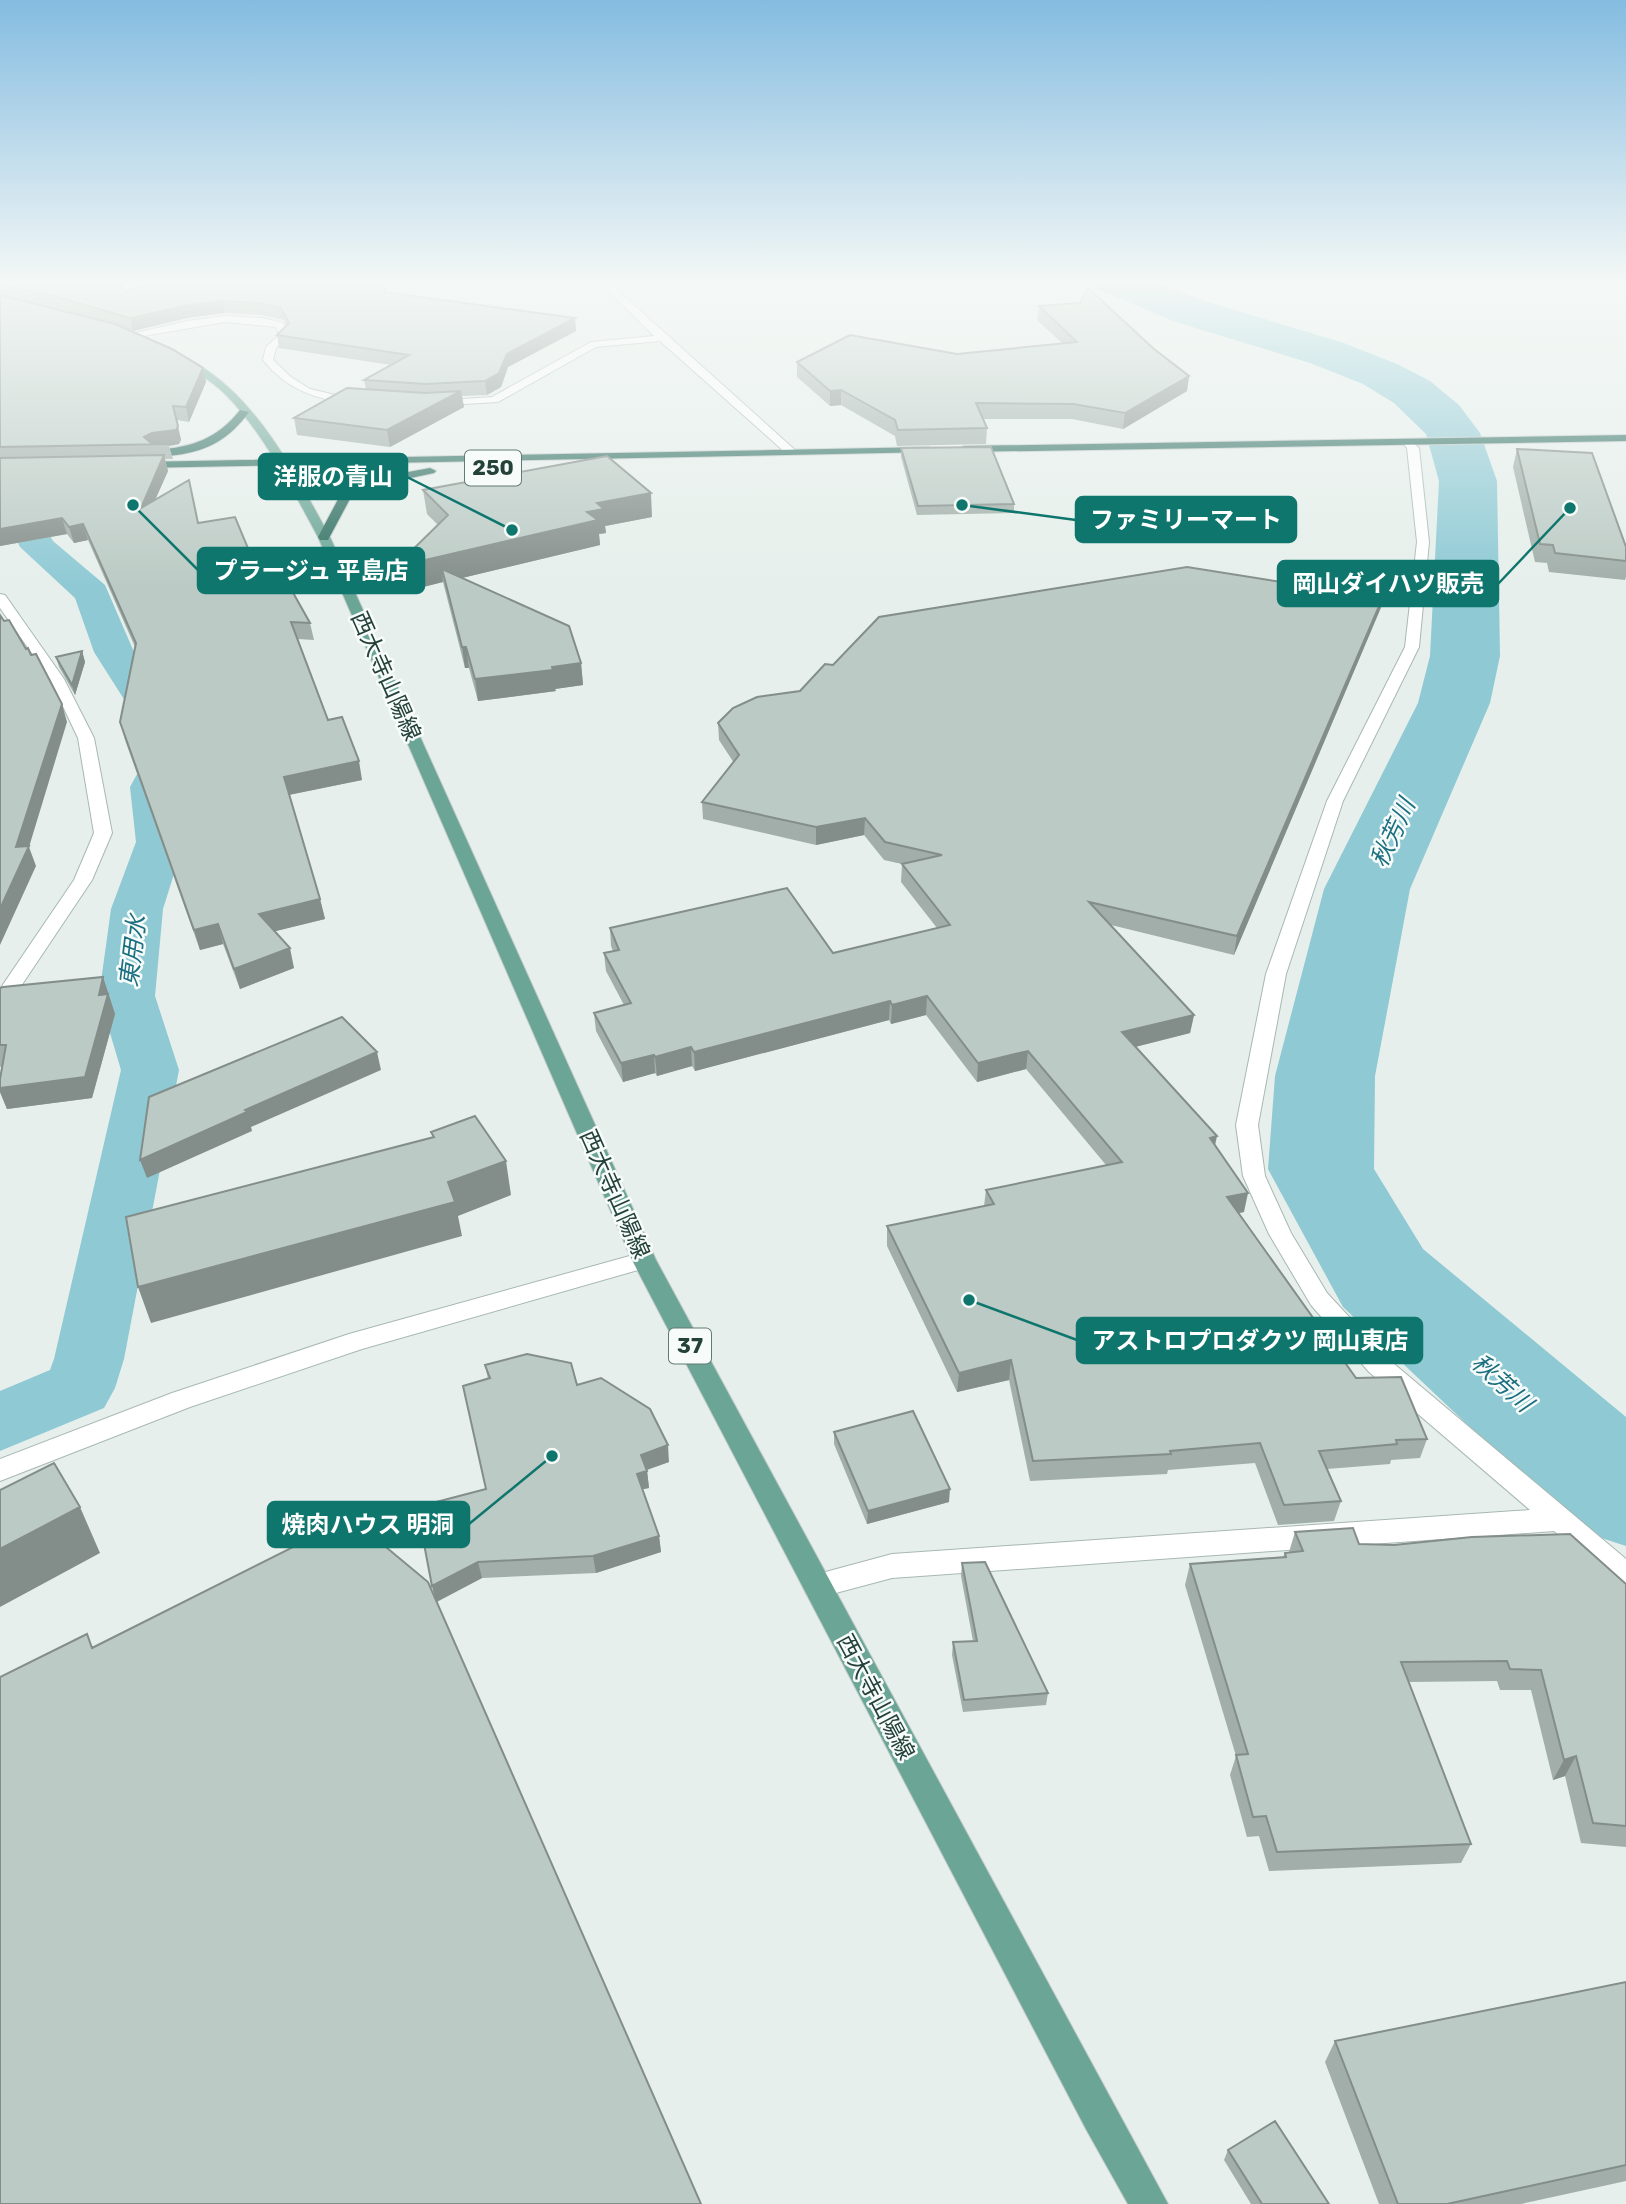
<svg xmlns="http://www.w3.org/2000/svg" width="1626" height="2204" font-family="Rubik,'Noto Sans JP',sans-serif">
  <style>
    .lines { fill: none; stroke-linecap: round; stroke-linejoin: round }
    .canal { fill: #8ec9d4; fill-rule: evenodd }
    .river { fill: #8ec9d4; fill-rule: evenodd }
    .minor-casing { stroke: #a8b8b2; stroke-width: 2 }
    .major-casing { stroke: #c2cac8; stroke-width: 2 }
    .highway-casing { stroke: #c2cac8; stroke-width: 2 }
    .minor { fill: #fff; fill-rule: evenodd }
    .major { fill: #6aa596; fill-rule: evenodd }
    .highway { fill: #2f6f62; fill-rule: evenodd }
    .wall { fill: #a1aea9; fill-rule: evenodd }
    .shaded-wall { fill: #838d89 }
    .building { fill: #bbcac4; stroke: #838d89; stroke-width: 2 }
    .labels { text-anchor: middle; stroke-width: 5; stroke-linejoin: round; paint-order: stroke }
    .shield { fill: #f7fbf9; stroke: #637a73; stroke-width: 2 }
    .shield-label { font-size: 21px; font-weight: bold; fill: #24423a }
    .street-label { font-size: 23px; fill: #24423a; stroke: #f7fbf9 }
    .water-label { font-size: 24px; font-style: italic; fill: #1c6f80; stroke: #f7fbf9 }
    .leader { fill: none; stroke: #0f766e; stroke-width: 2.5 }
    .callout-dot { fill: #0f766e; stroke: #f7fbf9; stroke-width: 2.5 }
    .callout { fill: #0f766e; stroke: #0f766e; stroke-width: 2.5 }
    .callout-label { font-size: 24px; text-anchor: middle; font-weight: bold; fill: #fff }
  </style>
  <rect width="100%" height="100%" fill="#e6efeb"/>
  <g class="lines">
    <path class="canal" d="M 0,476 L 12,479 L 32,502 L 53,541 L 105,585 L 134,652 L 197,745 L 176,787 L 184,842 L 163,909 L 155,996 L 179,1070 L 124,1359 L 115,1388 L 104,1408 L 0,1451 L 0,1391 L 50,1370 L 54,1359 L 121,1070 L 99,996 L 111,909 L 136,842 L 130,787 L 153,745 L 94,652 L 75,598 L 20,547 L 0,507 Z"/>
    <path class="river" d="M 1091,280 L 1150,280 L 1205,301 L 1344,343 L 1397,364 L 1430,381 L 1459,405 L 1480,433 L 1497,481 L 1500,656 L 1490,703 L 1410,889 L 1375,1076 L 1374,1169 L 1423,1249 L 1626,1417 L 1626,1546 L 1580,1531 L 1343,1307 L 1268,1169 L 1275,1076 L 1324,889 L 1418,703 L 1430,656 L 1439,481 L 1426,434 L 1394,403 L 1363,384 L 1310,363 L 1173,321 L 1097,289 Z"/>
    <defs>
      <path id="minor" d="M 597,280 L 606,280 L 795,450 L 795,454 L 787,454 L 660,341 L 596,347 L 498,402 L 430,406 L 430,402 L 434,401 L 492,397 L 591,342 L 654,336 Z
        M 225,316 L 262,318 L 283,323 L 289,336 L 276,348 L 273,360 L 291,377 L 310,389 L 361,401 L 356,404 C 318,400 288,391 263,360 L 266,347 L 279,335 L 276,327 L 225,322 L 132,338 L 127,335 L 187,321 Z
        M 1408,439 L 1419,448 L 1429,542 L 1419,647 L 1343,801 L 1286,974 L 1258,1125 L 1265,1176 L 1291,1233 L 1327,1293 L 1387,1358 L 1626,1559 L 1626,1588 L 1616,1584 L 1554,1531 L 892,1578 L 817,1598 L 807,1595 L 803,1586 L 807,1577 L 892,1554 L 1530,1510 L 1369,1372 L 1311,1305 L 1269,1234 L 1243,1176 L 1236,1125 L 1266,974 L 1327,801 L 1405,647 L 1417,542 L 1407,448 L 1402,442 Z
        M 0,594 L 5,595 L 64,679 L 94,738 L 112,833 L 92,880 L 7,1007 L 0,1009 L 0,989 L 74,880 L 94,833 L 78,738 L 50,679 L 0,608 Z
        M 644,1252 L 652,1254 L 656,1260 L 652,1266 L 362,1349 L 190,1407 L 0,1481 L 0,1459 L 172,1393 L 349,1334 Z"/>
      <path id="major" d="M 177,357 C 185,356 190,360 197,364 C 258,399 297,477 330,537 L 656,1260 L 1168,2204 L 1128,2204 L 1086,2129 L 632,1260 L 318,537 C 292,489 265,435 226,395 C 212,381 195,371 177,361 Z"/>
      <path id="highway" d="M 240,410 L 249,412 C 230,438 209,451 176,455 C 167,456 157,458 150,453 L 156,450 C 193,447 217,439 240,410 Z
        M 1626,435 L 1626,441 L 964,452 L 958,449 L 964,446 Z
        M 929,447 L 935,450 L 933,452 L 139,468 L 133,465 L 139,462 Z
        M 430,468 L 436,471 L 434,473 L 373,486 L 351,497 L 328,540 L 320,540 L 318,537 L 342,492 L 365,480 Z"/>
    </defs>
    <use href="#minor" class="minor-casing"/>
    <use href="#major" class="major-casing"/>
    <use href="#highway" class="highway-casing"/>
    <use href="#minor" class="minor"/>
    <use href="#major" class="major"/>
    <use href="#highway" class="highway"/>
  </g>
  <path class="wall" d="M 0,280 L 126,292 L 386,292 L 575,318 L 576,331 L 508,367 L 501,387 L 487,395 L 462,396 L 464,407 L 390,447 L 297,435 L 294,418 L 366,389 L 364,380 L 391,365 L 279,348 L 277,335 L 286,326 L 284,320 L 262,315 L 225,313 L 187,318 L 133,331 L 123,328 L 203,368 L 206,382 L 189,422 L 177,420 L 181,440 L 179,444 L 169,446 L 173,459 L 165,459 L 168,471 L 155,499 L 199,522 L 252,558 L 310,623 L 314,640 L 298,639 L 328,720 L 362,780 L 289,795 L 320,899 L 325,919 L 275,931 L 294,968 L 240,989 L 223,944 L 200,950 L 125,740 L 120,722 L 135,647 L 88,540 L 74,543 L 67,534 L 0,546 ZM 30,303 L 61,309 L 92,318 Z
    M 1039,306 L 1154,349 L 1189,376 L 1187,391 L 1123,429 L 1072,419 L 983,419 L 987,428 L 986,444 L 897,446 L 895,436 L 841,405 L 830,406 L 797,377 L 797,362 L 957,354 L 1063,344 L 1037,320 Z
    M 901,448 L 1014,504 L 1014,513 L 917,515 L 901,457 Z
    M 1517,449 L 1626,547 L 1626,577 L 1625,580 L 1549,572 L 1547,563 L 1535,562 L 1513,467 Z
    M 423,490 L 652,517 L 605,526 L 606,533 L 599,534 L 600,545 L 462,578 L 581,663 L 583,685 L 555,689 L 556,691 L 478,701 L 469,668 L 465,668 L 443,582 L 399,593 L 395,567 L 438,525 L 427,514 Z
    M 1382,605 L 1234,955 L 1111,925 L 1194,1015 L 1190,1033 L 1135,1047 L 1215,1145 L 1244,1212 L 1239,1213 L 1356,1378 L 1427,1439 L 1420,1458 L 1391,1460 L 1390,1464 L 1327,1469 L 1341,1501 L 1334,1521 L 1278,1525 L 1255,1463 L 1168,1470 L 1167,1474 L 1030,1481 L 1009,1380 L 957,1392 L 887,1246 L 887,1226 L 984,1206 L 986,1190 L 1106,1165 L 1026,1069 L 977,1082 L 926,1015 L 891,1024 L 889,1020 L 695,1071 L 692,1066 L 657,1076 L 655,1073 L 623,1082 L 596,1031 L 594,1013 L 624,1005 L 606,971 L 604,953 L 613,951 L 611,946 L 610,928 L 833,953 L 937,928 L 901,882 L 902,864 L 884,860 L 864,835 L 816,845 L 703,819 L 702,802 L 734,763 L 719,740 L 718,723 L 800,691 L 833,665 Z
    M 82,651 L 85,662 L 75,695 L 59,667 L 56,657 Z
    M 103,977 L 115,1014 L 92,1098 L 7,1109 L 0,1092 L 0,1079 L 2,1066 L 0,1067 L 0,988 Z
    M 485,1365 L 577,1385 L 669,1462 L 647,1470 L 649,1488 L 643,1489 L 659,1536 L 661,1552 L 596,1573 L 482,1578 L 437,1602 L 93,1647 L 435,1598 L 432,1586 L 486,1489 L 488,1379 Z
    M 834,1432 L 949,1502 L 867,1524 L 834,1444 Z
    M 1295,1532 L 1359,1544 L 1626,1584 L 1626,1847 L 1581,1843 L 1565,1776 L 1553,1780 L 1531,1690 L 1500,1690 L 1497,1681 L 1409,1682 L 1471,1844 L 1461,1863 L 1269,1871 L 1259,1836 L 1247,1837 L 1230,1775 L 1236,1756 L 1185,1585 L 1190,1564 L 1283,1557 L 1285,1553 L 1289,1552 Z
    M 962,1563 L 1048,1693 L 1046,1705 L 963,1712 L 952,1655 L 953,1642 L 973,1641 L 961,1576 Z
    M 1626,1982 L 1626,2181 L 1521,2204 L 1379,2204 L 1325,2062 L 1335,2041 Z
    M 1228,2150 L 1329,2204 L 1251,2204 L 1224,2160 Z"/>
  <path class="shaded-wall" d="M 384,280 L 386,280 L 386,305 L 384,292 Z
    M 222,301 L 225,313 L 187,318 L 133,331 L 130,318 L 184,306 Z
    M 575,318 L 576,331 L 508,367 L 501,387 L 487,395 L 485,381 L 507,354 Z
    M 203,368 L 206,382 L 189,422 L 186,407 Z
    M 1189,376 L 1187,391 L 1123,429 L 1125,413 Z
    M 841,390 L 841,405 L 830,406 L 830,391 Z
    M 461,391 L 464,407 L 390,447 L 387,430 Z
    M 173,406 L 181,440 L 179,444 L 169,446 L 169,444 L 146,445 L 144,437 Z
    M 164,455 L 168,471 L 145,523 L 141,508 Z
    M 651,493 L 652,517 L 605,526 L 606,533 L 599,534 L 600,545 L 445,582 L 442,569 L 443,582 L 399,593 L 395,567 L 587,512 L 597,503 Z
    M 62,518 L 67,534 L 0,546 L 0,529 Z
    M 83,524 L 88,540 L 74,543 L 69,527 Z
    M 1386,590 L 1382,605 L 1234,955 L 1237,936 Z
    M 462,647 L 466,647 L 469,668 L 465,668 Z
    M 82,651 L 85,662 L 75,695 L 72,685 Z
    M 581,663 L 583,685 L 555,689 L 556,691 L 478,701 L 475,679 Z
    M 62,704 L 67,722 L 29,847 L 36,866 L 0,945 L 0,909 L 16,847 Z
    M 359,761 L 362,780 L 288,795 L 284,777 Z
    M 865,818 L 864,835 L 816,845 L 816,827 Z
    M 320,899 L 325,919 L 264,934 L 259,914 Z
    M 218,924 L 223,944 L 200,950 L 194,930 Z
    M 290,948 L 294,968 L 240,989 L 234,969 Z
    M 103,977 L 115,1014 L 92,1098 L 7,1109 L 0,1092 L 0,1088 L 99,995 Z
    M 927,996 L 926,1015 L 891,1024 L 892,1005 Z
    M 890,1001 L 889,1020 L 695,1071 L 694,1052 Z
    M 1194,1015 L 1190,1033 L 1119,1051 L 1122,1032 Z
    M 691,1047 L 692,1066 L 657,1076 L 655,1057 Z
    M 1028,1051 L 1026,1069 L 977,1082 L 978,1063 Z
    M 377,1052 L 381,1070 L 251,1127 L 252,1131 L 147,1178 L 140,1160 L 245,1110 Z
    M 654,1055 L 655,1073 L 623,1082 L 621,1063 Z
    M 1217,1136 L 1213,1155 L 1210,1138 Z
    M 506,1161 L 511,1195 L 458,1216 L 462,1236 L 151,1323 L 138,1287 L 448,1182 Z
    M 1248,1193 L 1244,1212 L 1223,1216 L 1227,1197 Z
    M 1011,1360 L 1009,1380 L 957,1392 L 959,1373 Z
    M 668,1445 L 669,1462 L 643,1471 L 641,1455 Z
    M 647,1471 L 649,1488 L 639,1490 L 637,1474 Z
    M 950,1489 L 949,1502 L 867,1524 L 868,1511 Z
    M 80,1507 L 100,1553 L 0,1607 L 0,1549 Z
    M 659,1536 L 661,1552 L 596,1573 L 593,1556 Z
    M 478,1562 L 482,1578 L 436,1602 L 432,1586 Z
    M 1576,1756 L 1565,1776 L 1553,1780 L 1564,1760 Z"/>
  <path class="building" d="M 0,280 L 115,280 L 126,292 L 159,280 L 384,280 L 384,292 L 575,318 L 507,354 L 499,373 L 485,381 L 426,384 L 364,380 L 409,355 L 277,335 L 289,323 L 281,308 L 260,303 L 222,301 L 184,306 L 130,318 L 57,297 L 0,285 Z
    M 1088,288 L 1154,349 L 1189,376 L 1125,413 L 1073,404 L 976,403 L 987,428 L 898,430 L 895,420 L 841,390 L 830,391 L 797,362 L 850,335 L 957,354 L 1077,342 L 1039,306 L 1080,303 Z
    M 0,295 L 115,324 L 172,349 L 203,368 L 186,407 L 173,406 L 178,426 L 176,430 L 152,433 L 144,437 L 151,443 L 169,444 L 0,447 Z
    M 347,388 L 425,393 L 461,391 L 387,430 L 294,418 Z
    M 991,447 L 1014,504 L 918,506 L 901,448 Z
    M 1517,449 L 1592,453 L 1626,547 L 1626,561 L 1555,553 L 1553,545 L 1540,544 Z
    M 164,455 L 141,508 L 189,480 L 198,523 L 235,517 L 252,558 L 272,555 L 310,623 L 291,622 L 328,720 L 342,717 L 359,761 L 284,777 L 320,899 L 259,914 L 290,948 L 234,969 L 218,924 L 194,930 L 120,722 L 136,643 L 83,524 L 69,527 L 62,518 L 0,529 L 0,458 Z
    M 607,456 L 651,493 L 597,503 L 604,509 L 587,512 L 598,520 L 395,567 L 448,515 L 423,490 Z
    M 1187,567 L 1307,586 L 1316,570 L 1352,576 L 1386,590 L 1237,936 L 1089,902 L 1194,1015 L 1122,1032 L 1217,1136 L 1210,1138 L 1248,1193 L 1227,1197 L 1356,1378 L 1401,1377 L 1427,1439 L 1396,1440 L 1397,1444 L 1319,1451 L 1341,1501 L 1284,1505 L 1260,1443 L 1170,1451 L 1171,1454 L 1033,1461 L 1011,1360 L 959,1373 L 887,1226 L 994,1204 L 986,1190 L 1122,1162 L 1028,1051 L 978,1063 L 927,996 L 892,1005 L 890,1001 L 694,1052 L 691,1047 L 655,1057 L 654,1055 L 621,1063 L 594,1013 L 631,1003 L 604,953 L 619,950 L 610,928 L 787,888 L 833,953 L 950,925 L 902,864 L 942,855 L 885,842 L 865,818 L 816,827 L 702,802 L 739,755 L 718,723 L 733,708 L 757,697 L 800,691 L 825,664 L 833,665 L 879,617 Z
    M 442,569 L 569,626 L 581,663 L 552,667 L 553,670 L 475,679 L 466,647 L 462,647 Z
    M 0,615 L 4,621 L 9,620 L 26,649 L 28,648 L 31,655 L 36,654 L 62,704 L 16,847 L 29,846 L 0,909 Z
    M 82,651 L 72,685 L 56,657 Z
    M 103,977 L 99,995 L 108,994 L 85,1077 L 0,1088 L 0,1079 L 6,1045 L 0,1045 L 0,988 L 3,987 Z
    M 342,1017 L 377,1052 L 245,1110 L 247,1112 L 140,1160 L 149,1097 Z
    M 475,1116 L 506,1161 L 448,1182 L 455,1202 L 138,1287 L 126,1217 L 434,1137 L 431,1132 Z
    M 527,1354 L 571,1363 L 577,1385 L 601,1378 L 650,1409 L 668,1445 L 641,1455 L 647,1471 L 637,1474 L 659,1536 L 593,1556 L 478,1562 L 432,1586 L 417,1507 L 486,1489 L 463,1386 L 490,1378 L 485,1365 Z
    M 913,1411 L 950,1489 L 868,1511 L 834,1432 Z
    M 54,1463 L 80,1507 L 0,1549 L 0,1490 Z
    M 351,1518 L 428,1582 L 701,2204 L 0,2204 L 0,1677 L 87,1634 L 92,1648 Z
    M 1353,1528 L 1359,1544 L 1394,1545 L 1472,1537 L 1570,1534 L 1626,1584 L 1626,1826 L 1593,1823 L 1576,1756 L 1564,1760 L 1541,1670 L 1510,1669 L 1507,1661 L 1401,1662 L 1471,1844 L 1277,1852 L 1266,1816 L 1253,1817 L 1236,1755 L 1248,1754 L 1190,1564 L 1286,1557 L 1285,1553 L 1303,1551 L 1295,1532 Z
    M 985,1562 L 1048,1693 L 964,1700 L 953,1642 L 977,1641 L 962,1563 Z
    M 1626,1982 L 1626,2165 L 1447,2204 L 1398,2204 L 1335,2041 Z
    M 1275,2121 L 1329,2204 L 1262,2204 L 1228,2150 Z"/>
  <linearGradient id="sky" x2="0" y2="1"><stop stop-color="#84bce0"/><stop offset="0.48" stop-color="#f4f8f6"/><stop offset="1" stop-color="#f4f8f6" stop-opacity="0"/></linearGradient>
  <rect width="1626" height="588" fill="url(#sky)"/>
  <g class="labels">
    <g class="shield">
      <rect x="465" y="450.5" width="56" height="35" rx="5"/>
      <rect x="669" y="1328.5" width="42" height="35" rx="5"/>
    </g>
    <g class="shield-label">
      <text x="493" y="475">250</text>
      <text x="690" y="1353">37</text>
    </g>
    <g class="street-label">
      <text transform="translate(386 676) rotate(66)" y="8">西大寺山陽線</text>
      <text transform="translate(615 1194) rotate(66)" y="8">西大寺山陽線</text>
      <text transform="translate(876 1697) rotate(62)" y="8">西大寺山陽線</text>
    </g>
    <g class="water-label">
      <text transform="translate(1393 833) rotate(-65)" y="8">秋芳川</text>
      <text transform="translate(133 951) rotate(-83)" y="8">東用水</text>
      <text transform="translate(1502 1383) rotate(42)" y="8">秋芳川</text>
    </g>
  </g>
  <path class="leader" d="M512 530L407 477M962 505L1076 520M133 505L198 570M1570 508L1498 584M969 1300L1077 1340M552 1456L469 1524"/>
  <g class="callout-dot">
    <circle cx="512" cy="530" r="7"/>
    <circle cx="962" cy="505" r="7"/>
    <circle cx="133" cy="505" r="7"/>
    <circle cx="1570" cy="508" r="7"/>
    <circle cx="969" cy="1300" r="7"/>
    <circle cx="552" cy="1456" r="7"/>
  </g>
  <g class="callout">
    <rect x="259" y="454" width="148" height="45" rx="7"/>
    <rect x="1076" y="497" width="220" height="45" rx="7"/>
    <rect x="198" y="548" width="226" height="45" rx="7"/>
    <rect x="1278" y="561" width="220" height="45" rx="7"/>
    <rect x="1077" y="1318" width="345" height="45" rx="7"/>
    <rect x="268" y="1502" width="201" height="45" rx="7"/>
  </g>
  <g class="callout-label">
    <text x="333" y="485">洋服の青山</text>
    <text x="1186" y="528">ファミリーマート</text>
    <text x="311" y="579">プラージュ 平島店</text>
    <text x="1388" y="592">岡山ダイハツ販売</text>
    <text x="1250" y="1349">アストロプロダクツ 岡山東店</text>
    <text x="368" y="1533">焼肉ハウス 明洞</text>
  </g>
</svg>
